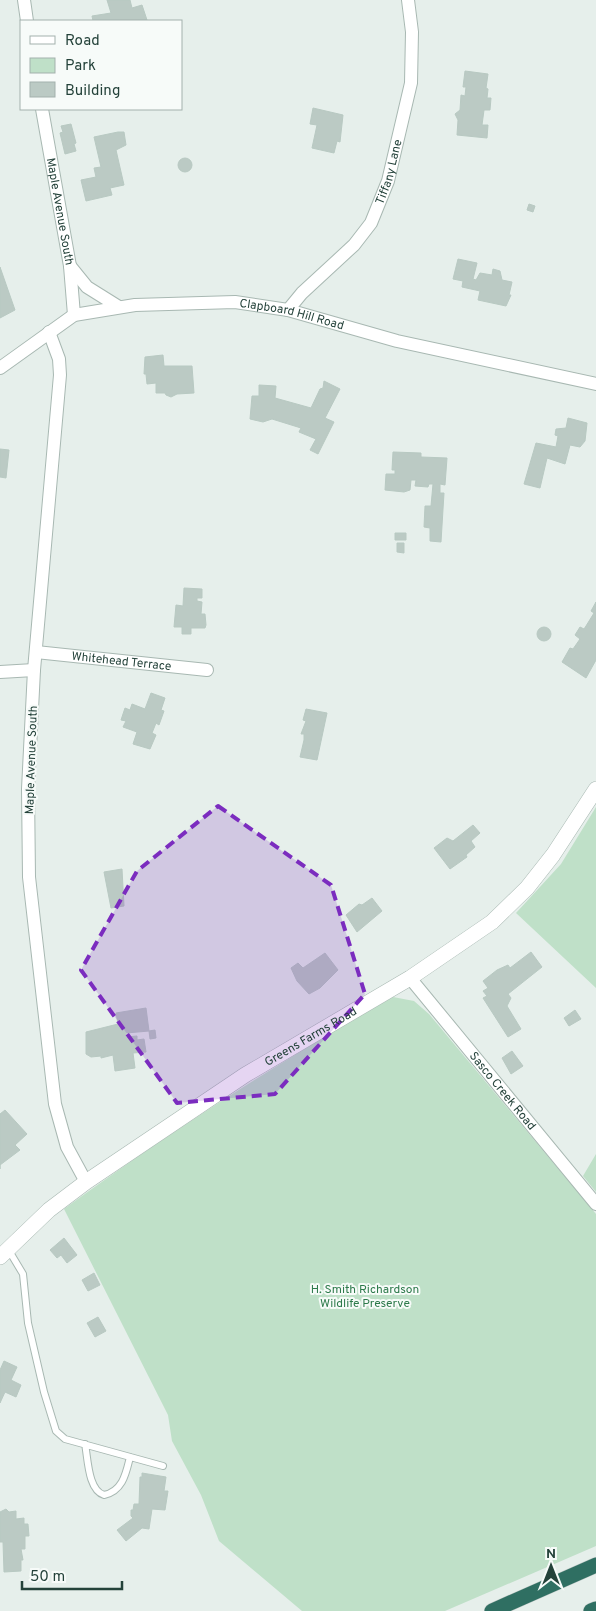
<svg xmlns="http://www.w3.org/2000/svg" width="596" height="1611" font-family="Overpass,sans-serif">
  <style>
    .green { fill: #bfe0c8 }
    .building { fill: #bbcac4; stroke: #b8c9c2 }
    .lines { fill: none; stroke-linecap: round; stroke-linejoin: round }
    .service-casing { stroke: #a8b8b2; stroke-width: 8 }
    .minor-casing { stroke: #a8b8b2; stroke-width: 14 }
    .tertiary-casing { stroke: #a8b8b2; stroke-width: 16 }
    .motorway-casing { stroke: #c2cac8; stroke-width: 16 }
    .service { stroke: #fff; stroke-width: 6 }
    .minor { stroke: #fff; stroke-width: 12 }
    .tertiary { stroke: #fff; stroke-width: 15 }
    .motorway { stroke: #2f6f62; stroke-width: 15 }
    .marked { fill: #7b2cbf; fill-opacity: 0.2; stroke: #7b2cbf; stroke-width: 4; stroke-dasharray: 10 6; stroke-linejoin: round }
    .labels { text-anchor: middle; stroke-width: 4; stroke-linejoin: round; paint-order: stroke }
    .street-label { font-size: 12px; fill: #24423a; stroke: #f7fbf9 }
    .park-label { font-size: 12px; fill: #2d7a4b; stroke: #f7fbf9 }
  </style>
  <rect width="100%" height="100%" fill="#e6efeb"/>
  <path class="green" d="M 596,807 L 596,988 L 516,913 L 561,864 Z
    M 393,997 L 414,1001 L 429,1014 L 596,1214 L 596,1546 L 445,1611 L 302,1611 L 219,1541 L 201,1495 L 172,1441 L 168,1415 L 64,1209 C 170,1132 279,1062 393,997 Z
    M 596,1154 L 596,1192 L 583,1176 Z"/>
  <path class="building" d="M 107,0 L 130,0 L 132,8 L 142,5 L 147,20 L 93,21 L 92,16 L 111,13 Z
    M 465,71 L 488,74 L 486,88 L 488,89 L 487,98 L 491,98 L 490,110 L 484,110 L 482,125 L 488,125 L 487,138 L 457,135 L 458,120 L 455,114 L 460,110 L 461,95 L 465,96 L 466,87 L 463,87 Z
    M 313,108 L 343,115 L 340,142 L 337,141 L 334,153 L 312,148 L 317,125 L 310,124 Z
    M 71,124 L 76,143 L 74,144 L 76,151 L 65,154 L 60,133 L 63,132 L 61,126 Z
    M 118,132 L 124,132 L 126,145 L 116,150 L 124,185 L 110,188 L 112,195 L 86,201 L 81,180 L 96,177 L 94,168 L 101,167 L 94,137 Z
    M178 165a7 7 0 1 1 14 0a7 7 0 1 1-14 0Z
    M 529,204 L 535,206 L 533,212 L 527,210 Z
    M 458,259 L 477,263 L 473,279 L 476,280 L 480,273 L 492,275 L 493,269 L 500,271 L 502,280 L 512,282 L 509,295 L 511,295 L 506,306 L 478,300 L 480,291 L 462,287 L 463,281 L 453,279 Z
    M 0,267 L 15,310 L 0,318 Z
    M 163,355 L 164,366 L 192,366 L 194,393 L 177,394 L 171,397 L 166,395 L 165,393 L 156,393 L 156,383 L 147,384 L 146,374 L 144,374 L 145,357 Z
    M 324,381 L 340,389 L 325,418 L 334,422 L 318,454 L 310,450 L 316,439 L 299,432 L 301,428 L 272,419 L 263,422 L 250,419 L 252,396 L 259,396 L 259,385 L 276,386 L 275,398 L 311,408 L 320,389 L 323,388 Z
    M 568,418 L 587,423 L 585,441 L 580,447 L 570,445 L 565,464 L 547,458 L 540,488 L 524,484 L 536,443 L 556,447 L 558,436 L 555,435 L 556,429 L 566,428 Z
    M 0,449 L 9,450 L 6,478 L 0,477 Z
    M 393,452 L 421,453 L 421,457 L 447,458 L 445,485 L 440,484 L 440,493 L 444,493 L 441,542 L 430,541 L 430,528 L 424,527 L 425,506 L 431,506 L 433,484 L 429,484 L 428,487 L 415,486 L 416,480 L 411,480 L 410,490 L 404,492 L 385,490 L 386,474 L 395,474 L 395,470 L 392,470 Z
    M 395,533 L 406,533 L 406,540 L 395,540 Z
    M 397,543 L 404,543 L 404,553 L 397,552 Z
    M 184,588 L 202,589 L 202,598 L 197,598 L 197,601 L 202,602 L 201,614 L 205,614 L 206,625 L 205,628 L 191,628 L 191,634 L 182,634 L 182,627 L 174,627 L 176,605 L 183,606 Z
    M 596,602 L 596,660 L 586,678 L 562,662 L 570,648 L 573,649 L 580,639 L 575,635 L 580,627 L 584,629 L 586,626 L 594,613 L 591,611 Z
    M537 634a7 7 0 1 1 14 0a7 7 0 1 1-14 0Z
    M 151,693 L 165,698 L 161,710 L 164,711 L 159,725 L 156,723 L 152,733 L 156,735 L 150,749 L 133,744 L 137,732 L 123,727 L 126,721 L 121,720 L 125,708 L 130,710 L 132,704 L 145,709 Z
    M 306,709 L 327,713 L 317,760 L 300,757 L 304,740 L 304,734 L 301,734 L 306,721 L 303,720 Z
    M 473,825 L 480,833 L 471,841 L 475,847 L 466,855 L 467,857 L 450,869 L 434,848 L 447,838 L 453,841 Z
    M 122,869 L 124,906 L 111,908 L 104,872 Z
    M 372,898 L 382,911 L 357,932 L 346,915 L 359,904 L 362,905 Z
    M 531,952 L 542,967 L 508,994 L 511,998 L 507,1006 L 521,1029 L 508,1037 L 483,998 L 487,996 L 483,991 L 488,988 L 483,981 L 497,970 L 508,965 L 510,968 Z
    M 325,953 L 338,970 L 320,988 L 309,994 L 297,981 L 291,968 L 298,963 L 303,968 Z
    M 146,1008 L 149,1031 L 126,1033 L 126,1037 L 137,1036 L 137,1040 L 144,1039 L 146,1052 L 133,1053 L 135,1068 L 115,1071 L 113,1055 L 101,1058 L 101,1056 L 91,1057 L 86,1054 L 86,1032 L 118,1024 L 116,1013 Z
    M 575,1010 L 581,1019 L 569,1026 L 564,1018 Z
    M 155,1030 L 156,1038 L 150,1039 L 149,1031 Z
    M 512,1051 L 523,1066 L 511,1074 L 502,1058 Z
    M 5,1110 L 27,1134 L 15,1145 L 20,1150 L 0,1165 L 0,1169 L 0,1114 Z
    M 64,1238 L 77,1255 L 67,1263 L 61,1255 L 57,1258 L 50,1250 Z
    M 94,1273 L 100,1285 L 88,1291 L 82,1280 Z
    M 98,1317 L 106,1331 L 95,1337 L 87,1323 Z
    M 4,1361 L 17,1367 L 11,1380 L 21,1385 L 16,1397 L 5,1392 L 0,1403 L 0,1370 Z
    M 142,1473 L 166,1477 L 164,1491 L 168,1491 L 165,1510 L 152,1509 L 149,1529 L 142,1528 L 126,1541 L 117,1530 L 133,1518 L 131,1516 L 131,1510 L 133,1510 L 134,1504 L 139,1504 L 140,1477 L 142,1477 Z
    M 6,1509 L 9,1512 L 16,1511 L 16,1519 L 24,1518 L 24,1524 L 28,1524 L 29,1536 L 25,1536 L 25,1549 L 21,1549 L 23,1560 L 21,1560 L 21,1571 L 4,1572 L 3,1542 L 0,1542 L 0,1512 Z"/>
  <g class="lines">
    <defs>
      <path id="service" d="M 8,1249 L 23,1274 L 28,1323 L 44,1392 L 56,1431 L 65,1439 L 163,1466
        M 85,1444 C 88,1459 88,1490 104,1495 C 123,1491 126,1473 130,1457"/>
      <g id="minor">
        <path d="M 24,0 L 27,21"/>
        <path id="s1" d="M 42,109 L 70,266 L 74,315"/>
        <path d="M 70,266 L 87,287 L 119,307"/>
        <path id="s2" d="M 288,310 L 302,293 L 354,245 L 371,223 L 388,181 L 411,83 L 412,32 L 408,0"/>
        <path d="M 49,332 L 59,359 L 60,375 L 34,670 L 28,789 L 29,877 L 55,1104 L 67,1147 L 86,1182"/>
        <path id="s3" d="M 0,368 L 74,315 L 135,305 L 235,302 L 288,310 L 397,341 L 596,384"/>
        <path id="s4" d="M 36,652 L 207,670"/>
        <path d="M 0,672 L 34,670"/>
        <path id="s5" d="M 410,978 L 596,1204"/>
      </g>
      <g id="tertiary">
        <path id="s6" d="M 0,1257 L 49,1210 L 86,1182 L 245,1075 L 410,978 L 492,922 L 527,888 L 553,855 L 596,789"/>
      </g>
      <path id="motorway" d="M 492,1611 L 596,1565
        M 591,1611 L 596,1609"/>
    </defs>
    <use href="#service" class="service-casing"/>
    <use href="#minor" class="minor-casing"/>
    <use href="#tertiary" class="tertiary-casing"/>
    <use href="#motorway" class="motorway-casing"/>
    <use href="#service" class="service"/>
    <use href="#minor" class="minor"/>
    <use href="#tertiary" class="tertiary"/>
    <use href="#motorway" class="motorway"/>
  </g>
  <path class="marked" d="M 218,806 L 331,885 L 365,994 L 275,1094 L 177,1103 L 81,970 L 137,871 Z"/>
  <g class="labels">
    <g class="street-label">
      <text dy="4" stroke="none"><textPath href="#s2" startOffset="175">Tiffany Lane</textPath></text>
      <text dy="4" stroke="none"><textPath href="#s1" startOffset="104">Maple Avenue South</textPath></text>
      <text dy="4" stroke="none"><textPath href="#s3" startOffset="311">Clapboard Hill Road</textPath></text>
      <text dy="4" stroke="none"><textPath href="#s4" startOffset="86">Whitehead Terrace</textPath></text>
      <text transform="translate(31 760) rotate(-88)" y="4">Maple Avenue South</text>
      <text dy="4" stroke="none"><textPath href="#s6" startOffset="382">Greens Farms Road</textPath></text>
      <text dy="4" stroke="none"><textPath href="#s5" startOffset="146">Sasco Creek Road</textPath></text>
    </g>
    <g class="park-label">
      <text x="365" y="1293">H. Smith Richardson<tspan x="365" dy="14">Wildlife Preserve</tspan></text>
    </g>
  </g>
  <rect x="20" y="20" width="162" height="90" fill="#f7fbf9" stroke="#a3b1ad"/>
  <rect x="30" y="36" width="25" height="8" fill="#ffffff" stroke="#a3b1ad"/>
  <text x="65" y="45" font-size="15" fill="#24423a">Road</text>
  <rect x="30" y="58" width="25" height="15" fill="#bfe0c8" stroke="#a3b1ad"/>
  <text x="65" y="70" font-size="15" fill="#24423a">Park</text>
  <rect x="30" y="82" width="25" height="15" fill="#bbcac4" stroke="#a3b1ad"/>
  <text x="65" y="95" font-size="15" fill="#24423a">Building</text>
  <g transform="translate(551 1566)" stroke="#f7fbf9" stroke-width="4" paint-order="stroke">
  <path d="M0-4L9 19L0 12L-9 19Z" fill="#24423a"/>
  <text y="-8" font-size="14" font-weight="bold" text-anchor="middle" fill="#24423a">N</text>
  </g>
  <path d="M22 1581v8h100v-8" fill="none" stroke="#24423a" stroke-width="2.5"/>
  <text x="30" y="1581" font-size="15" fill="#24423a" stroke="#f7fbf9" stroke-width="4" paint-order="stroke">50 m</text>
</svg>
